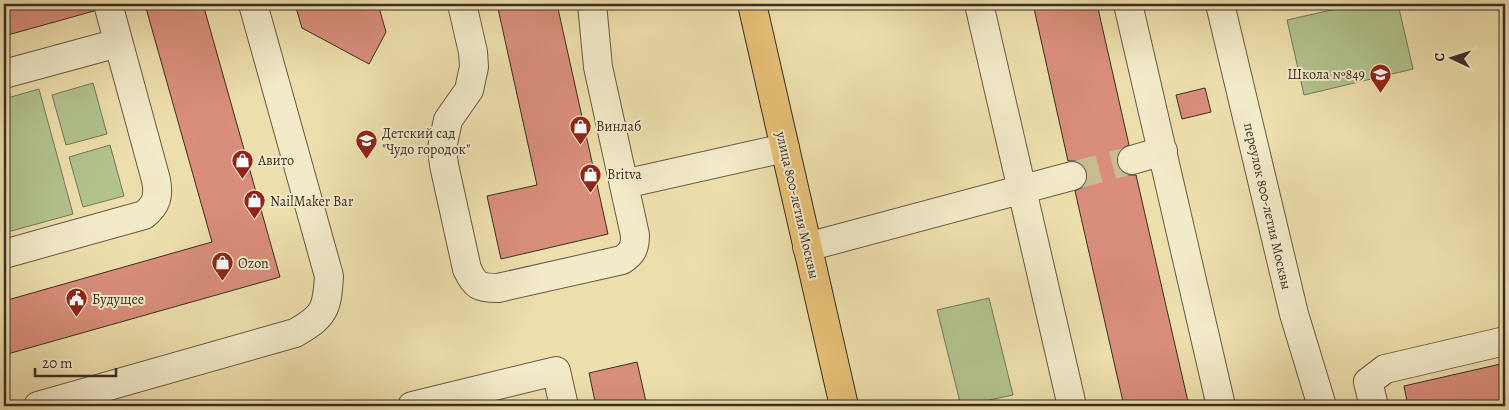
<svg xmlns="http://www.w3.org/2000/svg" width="1509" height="410" font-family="Alegreya,serif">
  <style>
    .green { fill: #b2c38e; stroke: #76785a }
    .building { fill: #d98e7b; stroke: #3a2e26 }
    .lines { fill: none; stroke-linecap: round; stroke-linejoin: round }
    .minor-tunnel { stroke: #c9bc91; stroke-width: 28; stroke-dasharray: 28 14; stroke-linecap: butt }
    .minor-casing { stroke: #675a48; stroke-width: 30 }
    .major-casing { stroke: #3a2e26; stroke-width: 30 }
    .minor { stroke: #f3eac9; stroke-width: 28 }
    .major { stroke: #e6c076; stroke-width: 28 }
    .labels { text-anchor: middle; stroke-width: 4; stroke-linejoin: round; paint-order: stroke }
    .poi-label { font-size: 14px; fill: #3a2e26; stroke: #f3eac9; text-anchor: start }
    .street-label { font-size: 14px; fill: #3a2e26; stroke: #f3eac9 }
  </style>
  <rect width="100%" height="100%" fill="#eddfac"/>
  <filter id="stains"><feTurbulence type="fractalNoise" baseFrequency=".004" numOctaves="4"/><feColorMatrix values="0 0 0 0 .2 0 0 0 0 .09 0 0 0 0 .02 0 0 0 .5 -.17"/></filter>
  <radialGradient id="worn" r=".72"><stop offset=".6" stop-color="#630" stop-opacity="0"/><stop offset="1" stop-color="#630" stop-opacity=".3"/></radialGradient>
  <path class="green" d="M 1358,4 L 1398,4 L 1413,69 L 1304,95 L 1287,20 Z
    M 93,83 L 107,134 L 66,145 L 52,95 Z
    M 39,89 L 73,214 L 4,233 L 4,99 Z
    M 110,145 L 124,196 L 83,207 L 69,157 Z
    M 989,298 L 1013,395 L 961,406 L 937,310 Z"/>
  <path class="building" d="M 4,4 L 93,4 L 94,11 L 4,36 Z
    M 161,4 L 203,4 L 280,277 L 4,355 L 4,301 L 212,242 L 146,8 Z
    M 295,4 L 378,4 L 386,32 L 369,64 L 302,28 Z
    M 497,4 L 557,4 L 608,234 L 501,259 L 487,196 L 537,185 Z
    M 1033,4 L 1097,4 L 1129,145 L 1120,150 L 1117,156 L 1117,164 L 1122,172 L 1128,175 L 1136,175 L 1189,406 L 1124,406 L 1075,191 L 1083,187 L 1087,180 L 1087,172 L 1083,165 L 1076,161 L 1068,161 Z
    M 1205,88 L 1211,112 L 1182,119 L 1176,95 Z
    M 637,362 L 647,406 L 596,406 L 589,373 Z
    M 1505,363 L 1505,406 L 1408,406 L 1404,386 Z"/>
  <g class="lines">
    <path class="minor-tunnel" d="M 1072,176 L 1132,160"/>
    <defs>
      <path id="minor" d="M 462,4 L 473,52 L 474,67 L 469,90 L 448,120 L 442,148 L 444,165 L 467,269 C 475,286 479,288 498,288 L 622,260 C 633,253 635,247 635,235 L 598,67 L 592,4
        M 979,4 L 1072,406
        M 1128,4 L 1221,406
        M 1220,4 L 1294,314 L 1322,406
        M 4,74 L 118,43
        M 1132,160 L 1163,151
        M 624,184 L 785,148
        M 807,247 L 1072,176
        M 4,254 L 144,215 C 157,205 159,195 156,180 L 108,4
        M 38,406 L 295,333 C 325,316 327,309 329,276 L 253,4
        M 412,406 L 556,371 L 564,406
        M 1374,406 L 1368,382 L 1385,369 L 1505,341"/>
      <path id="major" d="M 752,4 L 844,406"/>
    </defs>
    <use href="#minor" class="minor-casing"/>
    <use href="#major" class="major-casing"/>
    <use href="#minor" class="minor"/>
    <use href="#major" class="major"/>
  </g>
  <defs>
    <symbol id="school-pin" viewBox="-11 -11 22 30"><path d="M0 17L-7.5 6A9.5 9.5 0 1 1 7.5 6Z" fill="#8f2418" stroke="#f3eac9"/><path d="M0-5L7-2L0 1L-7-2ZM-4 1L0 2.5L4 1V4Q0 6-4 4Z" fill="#fff"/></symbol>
    <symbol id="shop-pin" viewBox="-11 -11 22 30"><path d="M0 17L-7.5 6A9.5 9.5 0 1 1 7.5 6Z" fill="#8f2418" stroke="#f3eac9"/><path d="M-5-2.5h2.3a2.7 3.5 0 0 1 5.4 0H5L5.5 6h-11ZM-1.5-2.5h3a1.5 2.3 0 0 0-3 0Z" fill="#fff"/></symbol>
    <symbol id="civic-pin" viewBox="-11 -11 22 30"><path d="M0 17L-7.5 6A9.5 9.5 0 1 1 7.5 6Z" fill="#8f2418" stroke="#f3eac9"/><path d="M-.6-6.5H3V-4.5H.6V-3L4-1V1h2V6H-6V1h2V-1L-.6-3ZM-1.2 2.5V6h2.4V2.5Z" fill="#fff"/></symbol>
  </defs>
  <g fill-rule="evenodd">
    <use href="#school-pin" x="1368" y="62" width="25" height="34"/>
    <use href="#shop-pin" x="568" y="114" width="25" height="34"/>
    <use href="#school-pin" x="354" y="128" width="25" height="34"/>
    <use href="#shop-pin" x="230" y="148" width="25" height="34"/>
    <use href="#shop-pin" x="578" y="162" width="25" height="34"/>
    <use href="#shop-pin" x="242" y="188" width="25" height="34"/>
    <use href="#shop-pin" x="210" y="250" width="25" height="34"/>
    <use href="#civic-pin" x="64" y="286" width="25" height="34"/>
  </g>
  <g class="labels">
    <g class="poi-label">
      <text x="1365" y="79" text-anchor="end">Школа №849</text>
      <text x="596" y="131">Винлаб</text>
      <text x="382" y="138">Детский сад<tspan x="382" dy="16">"Чудо городок"</tspan></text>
      <text x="258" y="165">Авито</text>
      <text x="607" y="179">Britva</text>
      <text x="270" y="206">NailMaker Bar</text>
      <text x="238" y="268">Ozon</text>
      <text x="92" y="304">Будущее</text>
    </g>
    <g class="street-label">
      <text transform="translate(798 205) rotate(77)" y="5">улица 800-летия Москвы</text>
      <text transform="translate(1268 206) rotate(77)" y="5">переулок 800-летия Москвы</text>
    </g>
  </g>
  <rect width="1509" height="410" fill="none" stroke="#eddfac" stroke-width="20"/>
  <rect x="5" y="5" width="1499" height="400" fill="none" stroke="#3a2e26" stroke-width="2.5"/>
  <rect x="10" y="10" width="1489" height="390" fill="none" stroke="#3a2e26"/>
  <g transform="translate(1452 58) rotate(274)" stroke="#f3eac9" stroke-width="4" paint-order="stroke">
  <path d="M0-4L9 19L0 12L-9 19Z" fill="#3a2e26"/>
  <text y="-8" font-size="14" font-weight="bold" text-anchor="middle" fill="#3a2e26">С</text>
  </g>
  <path d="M35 368v8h81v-8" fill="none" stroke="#3a2e26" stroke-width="2.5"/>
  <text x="42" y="368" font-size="15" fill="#3a2e26" stroke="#f3eac9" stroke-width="4" paint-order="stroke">20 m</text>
  <rect width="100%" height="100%" filter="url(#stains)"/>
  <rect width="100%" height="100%" fill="url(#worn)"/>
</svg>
